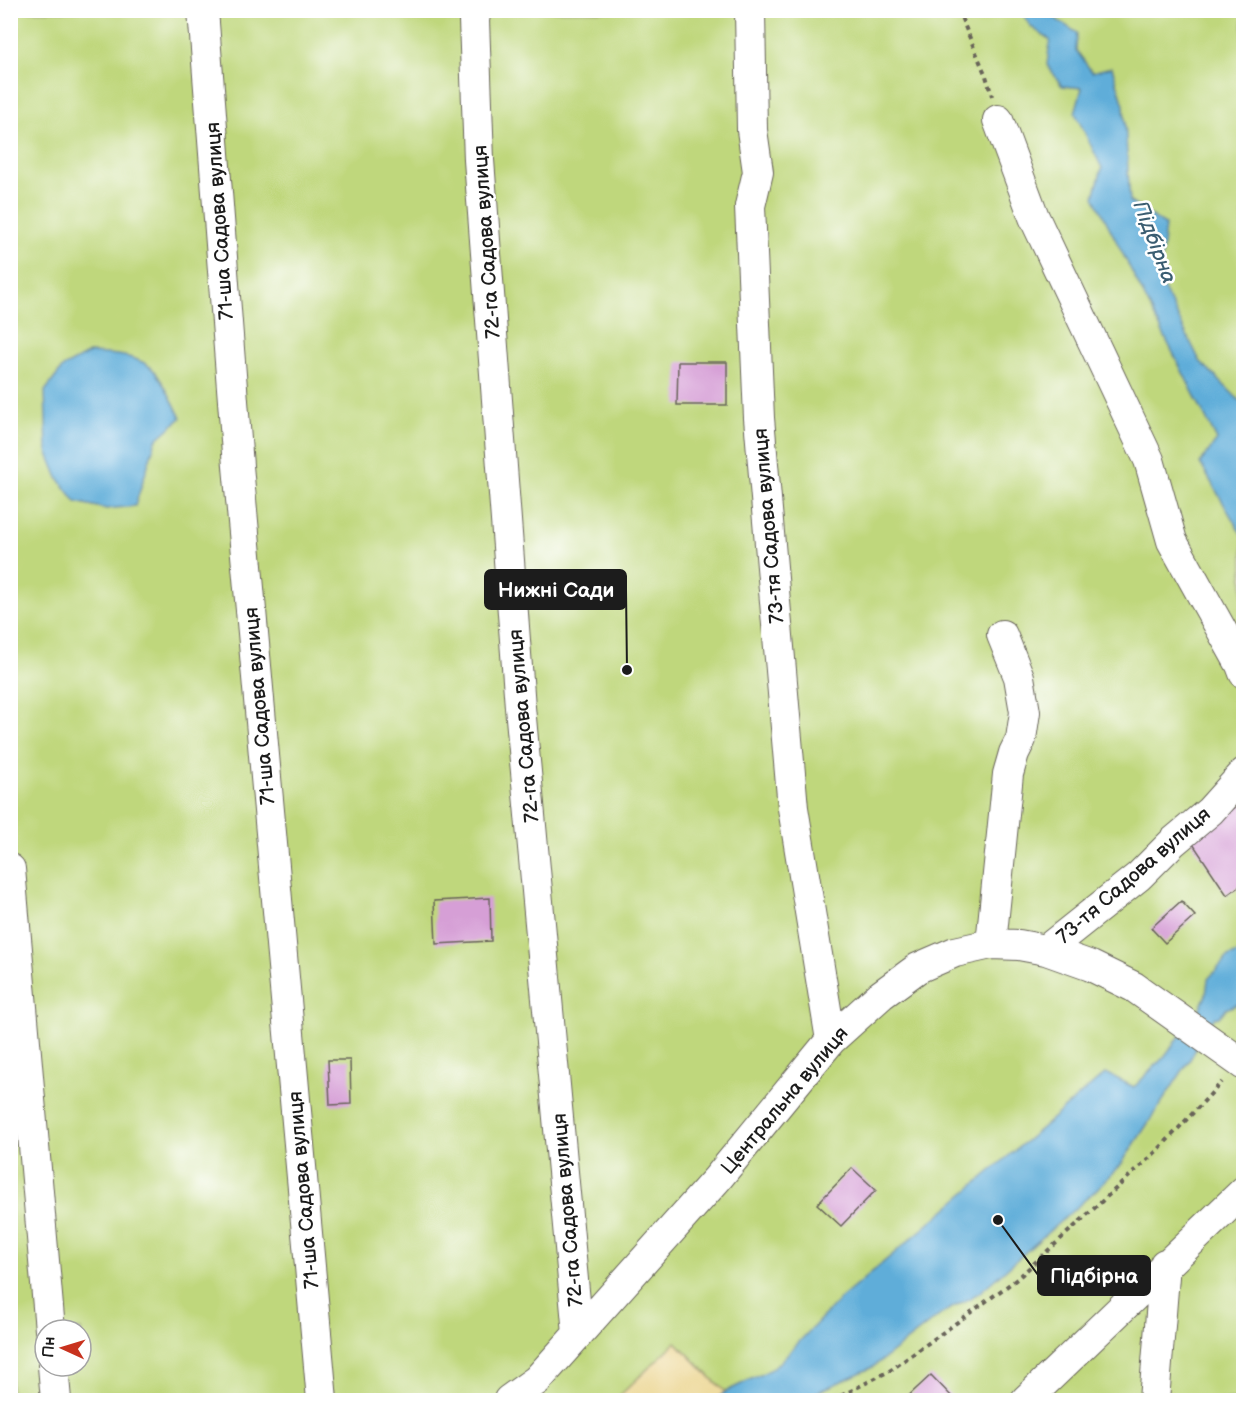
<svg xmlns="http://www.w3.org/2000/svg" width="1254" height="1411" font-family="'Balsamiq Sans',sans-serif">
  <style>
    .green { fill: #bfd77b; stroke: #6e7a4c; stroke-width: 1.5; fill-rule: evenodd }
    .sand { fill: #eeda9e; stroke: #857b5d; stroke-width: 1.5 }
    .water { fill: #5fadd9; stroke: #3e647a; stroke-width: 1.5 }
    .building { fill: #d69fd6 }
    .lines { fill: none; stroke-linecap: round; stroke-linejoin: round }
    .minor-casing { stroke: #676359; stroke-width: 32 }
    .path { stroke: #676359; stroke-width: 4; stroke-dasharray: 4.5 4.5; stroke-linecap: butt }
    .minor { stroke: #fff; stroke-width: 30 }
    .labels { text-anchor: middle; stroke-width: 5; stroke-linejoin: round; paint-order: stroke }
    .street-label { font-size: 20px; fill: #1c1c1c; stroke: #fff }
    .water-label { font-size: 21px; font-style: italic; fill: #3a5d71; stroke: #fff }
    .leader { fill: none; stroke: #1c1c1c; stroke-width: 2 }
    .callout-dot { fill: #1c1c1c; stroke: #fff; stroke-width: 2 }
    .callout { fill: #1c1c1c; stroke: #1c1c1c; stroke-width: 2 }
    .callout-label { font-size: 21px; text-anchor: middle; font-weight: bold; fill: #fff }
  </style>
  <rect width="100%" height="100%" fill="#fff"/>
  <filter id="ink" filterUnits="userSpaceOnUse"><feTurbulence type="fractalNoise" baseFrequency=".0167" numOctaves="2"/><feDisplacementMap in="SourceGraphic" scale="12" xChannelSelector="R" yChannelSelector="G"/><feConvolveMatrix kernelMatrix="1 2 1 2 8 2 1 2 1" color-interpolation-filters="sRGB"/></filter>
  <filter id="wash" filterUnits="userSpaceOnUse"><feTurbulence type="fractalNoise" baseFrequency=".008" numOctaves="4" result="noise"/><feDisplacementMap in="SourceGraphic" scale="24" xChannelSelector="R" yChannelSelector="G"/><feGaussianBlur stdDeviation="1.35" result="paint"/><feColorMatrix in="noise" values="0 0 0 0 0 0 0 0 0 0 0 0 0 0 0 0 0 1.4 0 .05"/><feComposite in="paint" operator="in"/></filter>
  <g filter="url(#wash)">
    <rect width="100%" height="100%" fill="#f1e6cb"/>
    <path class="green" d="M 10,11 L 1243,11 L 1243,1400 L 11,1400 ZM 45,1330 L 81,1330 L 81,1366 L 45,1366 Z"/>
    <path class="sand" d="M 676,1342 L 725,1392 L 716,1400 L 615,1400 Z"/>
    <path class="water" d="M 1021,11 L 1044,11 L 1077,33 L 1076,50 L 1092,72 L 1112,67 L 1124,105 L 1130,202 L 1165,225 L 1162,257 L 1156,273 L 1200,361 L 1243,404 L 1243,537 L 1200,463 L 1217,440 L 1094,197 L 1102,168 L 1075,113 L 1082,88 L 1062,86 L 1047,65 L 1050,40 L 1030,26 Z
      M 89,353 C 108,354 132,354 149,366 C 160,373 175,406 181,418 L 156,440 L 135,506 L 106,509 L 76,502 L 58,478 L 47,451 L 45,391 L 63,367 Z
      M 1243,951 L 1243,1002 L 1226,1009 L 1219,1017 L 1214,1018 L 1189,1061 L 1120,1166 L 1095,1191 L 979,1293 L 943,1313 L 873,1367 L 800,1400 L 716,1400 L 725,1392 L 774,1368 L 839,1300 L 1106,1073 L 1134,1087 L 1164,1057 L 1199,1010 L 1206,995 L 1208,979 L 1228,957 Z"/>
    <g id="blocks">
      <path class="building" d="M 678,362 L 727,362 L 727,405 L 677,405 Z
        M 1244,801 L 1244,883 L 1227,895 L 1189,838 Z
        M 490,898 L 491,941 L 436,944 L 434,901 Z
        M 1181,901 L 1195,916 L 1165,943 L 1151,928 Z
        M 328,1060 L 350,1060 L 351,1104 L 330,1105 Z
        M 852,1168 L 876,1190 L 841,1226 L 817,1204 Z
        M 931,1375 L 955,1400 L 904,1400 Z"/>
    </g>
  </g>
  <g filter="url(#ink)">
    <use href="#blocks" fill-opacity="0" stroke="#676359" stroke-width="1.5"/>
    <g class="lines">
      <defs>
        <path id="minor" d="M 203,10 L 238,466 L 322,1400
          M 476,10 L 474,20 L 479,160 L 520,707 L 578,1334
          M 750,10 L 752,130 L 758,172 L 750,206 L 759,418 L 793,808 L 831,1040
          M 998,120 L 1034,217 L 1149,460 L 1172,541 L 1241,665 L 1244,673
          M 10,869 L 50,1330
          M 991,944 L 1008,774 L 1014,753 L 1021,739 L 1025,712 L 1019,677 L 1002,635
          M 1046,950 L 1139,876 L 1173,842 L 1210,811 L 1244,773
          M 53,1366 L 56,1400
          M 509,1400 L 537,1380 L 717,1179 L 831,1040 L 881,995 L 918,968 L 955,952 L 991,944 L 1019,945 L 1046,950 L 1091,966 L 1134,987 L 1244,1065
          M 1026,1400 L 1244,1191
          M 1154,1400 L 1165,1264"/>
      </defs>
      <use href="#minor" class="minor-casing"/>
      <path class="path" d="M 958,10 L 986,76 L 992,96
        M 833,1400 L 891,1370 L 1017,1279 L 1159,1149 L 1222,1082"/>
      <use href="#minor" class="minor"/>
    </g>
  </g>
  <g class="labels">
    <g class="street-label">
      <text transform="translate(219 221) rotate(-94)" y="7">71-ша Садова вулиця</text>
      <text transform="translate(486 242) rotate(-94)" y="7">72-га Садова вулиця</text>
      <text transform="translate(768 526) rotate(-95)" y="7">73-тя Садова вулиця</text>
      <text transform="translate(259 706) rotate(-95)" y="7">71-ша Садова вулиця</text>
      <text transform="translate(523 726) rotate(-95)" y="7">72-га Садова вулиця</text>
      <text transform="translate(1133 875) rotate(-41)" y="7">73-тя Садова вулиця</text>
      <text transform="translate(784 1100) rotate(-50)" y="7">Центральна вулиця</text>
      <text transform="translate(303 1190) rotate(-95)" y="7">71-ша Садова вулиця</text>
      <text transform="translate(567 1210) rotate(-95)" y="7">72-га Садова вулиця</text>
    </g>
    <g class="water-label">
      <text transform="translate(1155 242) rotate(69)" y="7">Підбірна</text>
    </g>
  </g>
  <path class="leader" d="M627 670L626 590M998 1220L1038 1275"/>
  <g class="callout-dot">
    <circle cx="627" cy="670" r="6"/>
    <circle cx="998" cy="1220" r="6"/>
  </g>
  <g class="callout">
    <rect x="485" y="570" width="141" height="39" rx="6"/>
    <rect x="1038" y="1256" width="112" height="39" rx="6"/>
  </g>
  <g class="callout-label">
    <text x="556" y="597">Нижні Сади</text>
    <text x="1094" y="1283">Підбірна</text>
  </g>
  <rect width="1254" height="1411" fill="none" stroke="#fff" stroke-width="36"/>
  <g transform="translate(63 1348) rotate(274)"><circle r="28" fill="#ffffff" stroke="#a4a4a4" stroke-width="1.5"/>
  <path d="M0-4.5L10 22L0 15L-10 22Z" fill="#c8321e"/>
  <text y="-9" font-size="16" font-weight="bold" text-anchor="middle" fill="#1c1c1c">Пн</text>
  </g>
</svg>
